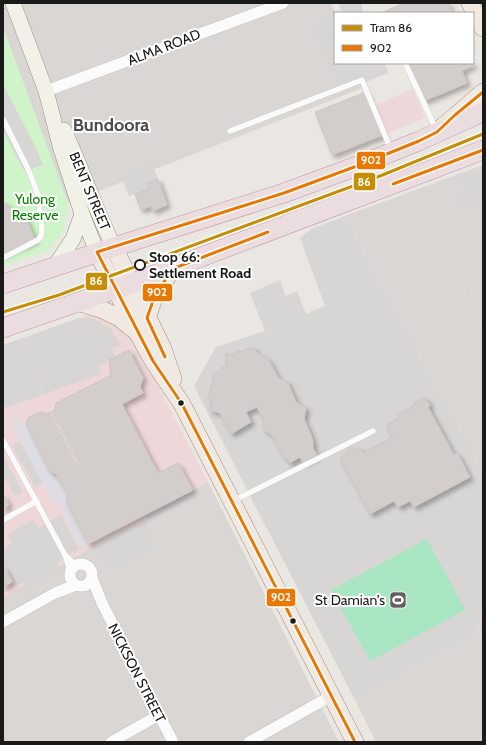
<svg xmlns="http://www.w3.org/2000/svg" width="486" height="745" font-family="Cabin,sans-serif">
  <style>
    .residential { fill: #d9d6d4 }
    .commercial { fill: #eed7d8 }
    .religious { fill: #d7d6d4 }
    .park { fill: #cff4c9 }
    .pitch { fill: #a9e6c2 }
    .parking { fill: #d8d6d4 }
    .plaza { fill: #dddde3 }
    .building { fill: #d3cecb; stroke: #cdc7c3; filter: url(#shadow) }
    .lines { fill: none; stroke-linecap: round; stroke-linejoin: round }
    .lane-casing { stroke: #c2c0be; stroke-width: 6 }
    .street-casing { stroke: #c2c0be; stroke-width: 12 }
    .secondary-casing { stroke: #94917a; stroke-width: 16 }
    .primary-casing { stroke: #9f9080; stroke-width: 18 }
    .highway-casing { stroke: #c297a9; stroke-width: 20 }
    .path { stroke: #ead7d6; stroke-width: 2; stroke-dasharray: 2 2; stroke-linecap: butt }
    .lane { stroke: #fcfbfb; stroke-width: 5.5 }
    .street { stroke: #fcfbfb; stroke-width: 11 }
    .secondary { stroke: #f2f1e7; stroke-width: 15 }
    .primary { stroke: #f0e8e1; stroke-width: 17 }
    .highway { stroke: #eadcdf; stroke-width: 19 }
    .bus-1-casing { stroke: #fff; stroke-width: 6 }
    .bus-1 { stroke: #e87803; stroke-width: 3 }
    .tram-1-casing { stroke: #fff; stroke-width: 6 }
    .tram-1 { stroke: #c68e06; stroke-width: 3 }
    .stop-dot { fill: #fff; stroke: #1a1a1a; stroke-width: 2 }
    .bus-dot { fill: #1a1a1a; stroke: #fff; stroke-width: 1.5 }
    .labels { text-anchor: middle; stroke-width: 4; stroke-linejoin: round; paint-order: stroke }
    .street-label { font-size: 14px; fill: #1a1a1a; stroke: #fff }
    .park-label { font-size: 14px; fill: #098100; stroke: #fff }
    .stop-label { font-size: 14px; font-weight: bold; fill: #1a1a1a; stroke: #fff; text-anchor: start }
    .poi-label { font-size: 14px; fill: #1a1a1a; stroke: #fff; text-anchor: end }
    .district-label { font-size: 18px; font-weight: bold; fill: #4d4d4d; stroke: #fff }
    .line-badge { stroke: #fff; stroke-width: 1.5 }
    .badge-label { font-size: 11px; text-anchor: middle; font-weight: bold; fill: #fff }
  </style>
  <defs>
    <filter id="shadow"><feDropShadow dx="3.5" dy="3.5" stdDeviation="2" flood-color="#0004"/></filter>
  </defs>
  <rect width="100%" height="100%" fill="#eae6e2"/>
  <path class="residential" d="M 3,3 L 331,3 L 336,13 L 335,63 L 358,63 L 368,86 L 68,203 L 3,28 Z
    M 483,165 L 483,473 L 345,216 Z
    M 208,482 L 339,742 L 3,742 L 3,597 L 95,546 L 110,574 L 161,548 L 145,515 Z
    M 483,632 L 483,742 L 376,742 L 355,700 Z"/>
  <path class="commercial" d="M 413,89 L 425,118 L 388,133 L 376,105 Z
    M 97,310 L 132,336 L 208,482 L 145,515 L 161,548 L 110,574 L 95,546 L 3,597 L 3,345 L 79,318 Z"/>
  <path class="religious" d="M 345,216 L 483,473 L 483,632 L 355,700 L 194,386 L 216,347 L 265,331 L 325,306 L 300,238 L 311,229 Z"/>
  <path class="park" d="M 3,28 L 68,203 L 64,230 L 48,251 L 3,265 Z"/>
  <path class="pitch" d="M 427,539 L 465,610 L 370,661 L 331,590 Z"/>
  <path class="parking" d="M 338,3 L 362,3 L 362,13 L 342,13 Z
    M 334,13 L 335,63 L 384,63 L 388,73 L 340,93 L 311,23 Z
    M 3,84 L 38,152 L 43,165 L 24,171 L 3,130 Z
    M 152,163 L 158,179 L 149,189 L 129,196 L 121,175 Z
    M 483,169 L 483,202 L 463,209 L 455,192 L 463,189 L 459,178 Z
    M 280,280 L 286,296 L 297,291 L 306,314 L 265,331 L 250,293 Z
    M 386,313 L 427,393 L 404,405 L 363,325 Z
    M 79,318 L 94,319 L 111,329 L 120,345 L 112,349 L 116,357 L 98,366 L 101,374 L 6,408 L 3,399 L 3,345 Z
    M 333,370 L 358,424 L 332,436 L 306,382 Z
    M 20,441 L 43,483 L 35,487 L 12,445 Z
    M 3,456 L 23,492 L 15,496 L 3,475 Z
    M 279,484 L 311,545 L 283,559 L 251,498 Z
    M 61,515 L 79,549 L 71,553 L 57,564 L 62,573 L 28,591 L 23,582 L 16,586 L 3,563 L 3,551 L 12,542 L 7,535 L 33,520 L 38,528 Z
    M 147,520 L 161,548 L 110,574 L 95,546 Z"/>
  <path class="plaza" d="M 13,420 L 26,424 L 50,472 L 91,483 L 68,496 L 66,501 L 88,544 L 81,548 L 57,501 L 53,501 L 10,422 Z"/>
  <path class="building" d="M 404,3 L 448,3 L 452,13 L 381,13 Z
    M 407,63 L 473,63 L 474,65 L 462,71 L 467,83 L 424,101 Z
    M 366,92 L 383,135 L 332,155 L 315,112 Z
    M 158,179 L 167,205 L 153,211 L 151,206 L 141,210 L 135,194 L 149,189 L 147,183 Z
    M 3,202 L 25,216 L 35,240 L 3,254 Z
    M 254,348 L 257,353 L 268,359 L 279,379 L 287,381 L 296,402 L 306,408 L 304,419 L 311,435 L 313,442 L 313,448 L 317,455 L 303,463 L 300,457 L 290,463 L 282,454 L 272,435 L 263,429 L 263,418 L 257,407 L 246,412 L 251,422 L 231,434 L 220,413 L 209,410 L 212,401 L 208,398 L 214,374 L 227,364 L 225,353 L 235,356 L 236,350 L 242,352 L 246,349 Z
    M 129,350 L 143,378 L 140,387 L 143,393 L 122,404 L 158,473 L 178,463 L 193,490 L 88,544 L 66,502 L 68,496 L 56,474 L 50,472 L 26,424 L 28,418 L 40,412 L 46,414 L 55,410 L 56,403 L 111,375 L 109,360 Z
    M 425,397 L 430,406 L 428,407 L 454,455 L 457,453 L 470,477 L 414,507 L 410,501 L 398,507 L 394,501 L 370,514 L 340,458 L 347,454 L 346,451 L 352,447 L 355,451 L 361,448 L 363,453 L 393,437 L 386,425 L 400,417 L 398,414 L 415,405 L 414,403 Z
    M 3,494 L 9,505 L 3,509 Z
    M 3,565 L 12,582 L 3,587 Z"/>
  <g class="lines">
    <defs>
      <path id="lane" d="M 405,63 L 436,129
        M 3,119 L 29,171 L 38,195 L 42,229 L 41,236 L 38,240 L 3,258
        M 230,131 L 362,80 L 391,150
        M 3,440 L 65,555 L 70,571
        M 233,501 L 373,431
        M 3,520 L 37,501
        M 65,555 L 76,565"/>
      <path id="street" d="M 46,91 L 283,3
        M70 575a11 11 0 1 1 22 0a11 11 0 1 1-22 0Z
        M 92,578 L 102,603 L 173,742
        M 3,622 L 55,593 L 76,585
        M 111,742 L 159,715
        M 249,742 L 331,696"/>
      <path id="secondary" d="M 13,3 L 46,91 L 61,149 L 82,214 L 97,252
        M 64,130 C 82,169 95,209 114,247
        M 55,266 L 73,239 L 82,214"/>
      <path id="primary" d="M 470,3 L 483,28
        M 440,129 L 483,92
        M 114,247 L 163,349 L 173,379
        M 97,252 L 137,332 L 153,361 L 182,404 L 355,742
        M 77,302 L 103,310 L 118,317 L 134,330
        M 147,318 L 154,298 L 172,269"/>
      <path id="highway" d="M 3,284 L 114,247 L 284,193 L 357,166 L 419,141 L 483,112
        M 3,328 L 130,284 L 483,150"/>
    </defs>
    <use href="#lane" class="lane-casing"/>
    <use href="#street" class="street-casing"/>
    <use href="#secondary" class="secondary-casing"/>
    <use href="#primary" class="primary-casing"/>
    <use href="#highway" class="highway-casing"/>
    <path class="path" d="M 411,194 L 483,329
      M 39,380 L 51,412 L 77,463
      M 480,634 L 478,628 L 483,605"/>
    <use href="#lane" class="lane"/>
    <use href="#street" class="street"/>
    <use href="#secondary" class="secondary"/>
    <use href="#primary" class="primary"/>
    <use href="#highway" class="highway"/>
    <defs>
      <path id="bus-1" d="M 393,184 L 483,150
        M 165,357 L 147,318 L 154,298 L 172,269 L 268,232
        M 355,742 L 182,404 L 153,361 L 97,252 L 284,193 L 357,166 L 419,141 L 437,132 L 455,115 L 483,92"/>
    </defs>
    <use href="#bus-1" class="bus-1-casing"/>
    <use href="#bus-1" class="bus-1"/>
    <defs>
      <path id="tram-1" d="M 3,312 L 59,295 L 380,176 L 483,134"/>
    </defs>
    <use href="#tram-1" class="tram-1-casing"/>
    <use href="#tram-1" class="tram-1"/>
  </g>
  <defs>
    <symbol id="stadium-square" viewBox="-11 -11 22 22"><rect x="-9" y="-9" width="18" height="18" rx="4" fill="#636160" stroke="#fff"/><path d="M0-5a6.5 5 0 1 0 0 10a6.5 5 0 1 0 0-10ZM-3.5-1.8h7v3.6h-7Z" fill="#fff"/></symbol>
  </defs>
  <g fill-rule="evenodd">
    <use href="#stadium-square" x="388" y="590" width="20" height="20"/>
  </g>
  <circle class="stop-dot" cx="140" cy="265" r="5"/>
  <g class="bus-dot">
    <circle cx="181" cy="403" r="3.5"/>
    <circle cx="293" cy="621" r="3.5"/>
  </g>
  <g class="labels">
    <g class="street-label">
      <text transform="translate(164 47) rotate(-21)" y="5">ALMA ROAD</text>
      <text transform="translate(90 191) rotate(67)" y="5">BENT STREET</text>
      <text transform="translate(137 673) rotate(63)" y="5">NICKSON STREET</text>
    </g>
    <g class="park-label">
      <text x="35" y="204">Yulong<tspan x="35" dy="16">Reserve</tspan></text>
    </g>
    <g class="stop-label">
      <text x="149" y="262">Stop 66:<tspan x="149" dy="16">Settlement Road</tspan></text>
    </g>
    <g class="poi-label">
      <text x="385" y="605">St Damian's</text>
    </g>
    <g class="district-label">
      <text x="111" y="131">Bundoora</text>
    </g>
  </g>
  <g class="line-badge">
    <rect x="356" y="151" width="30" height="19" rx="4" fill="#e87803"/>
    <rect x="353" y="172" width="23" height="19" rx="4" fill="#c68e06"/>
    <rect x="85" y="272" width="23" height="19" rx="4" fill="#c68e06"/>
    <rect x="142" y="283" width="31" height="19" rx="4" fill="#e87803"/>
    <rect x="266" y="588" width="30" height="19" rx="4" fill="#e87803"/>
  </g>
  <g class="badge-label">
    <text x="371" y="164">902</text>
    <text x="364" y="186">86</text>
    <text x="96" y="285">86</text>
    <text x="157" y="296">902</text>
    <text x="281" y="601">902</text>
  </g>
  <rect width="486" height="745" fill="none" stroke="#1a1a1a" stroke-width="8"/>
  <rect x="334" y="12" width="140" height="52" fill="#ffffff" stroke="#a3a3a3"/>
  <rect x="342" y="25" width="20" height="6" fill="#c68e06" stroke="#a3a3a3"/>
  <text x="370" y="32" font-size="12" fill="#1a1a1a">Tram 86</text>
  <rect x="342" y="45" width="20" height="6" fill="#e87803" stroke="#a3a3a3"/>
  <text x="370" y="52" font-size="12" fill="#1a1a1a">902</text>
</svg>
